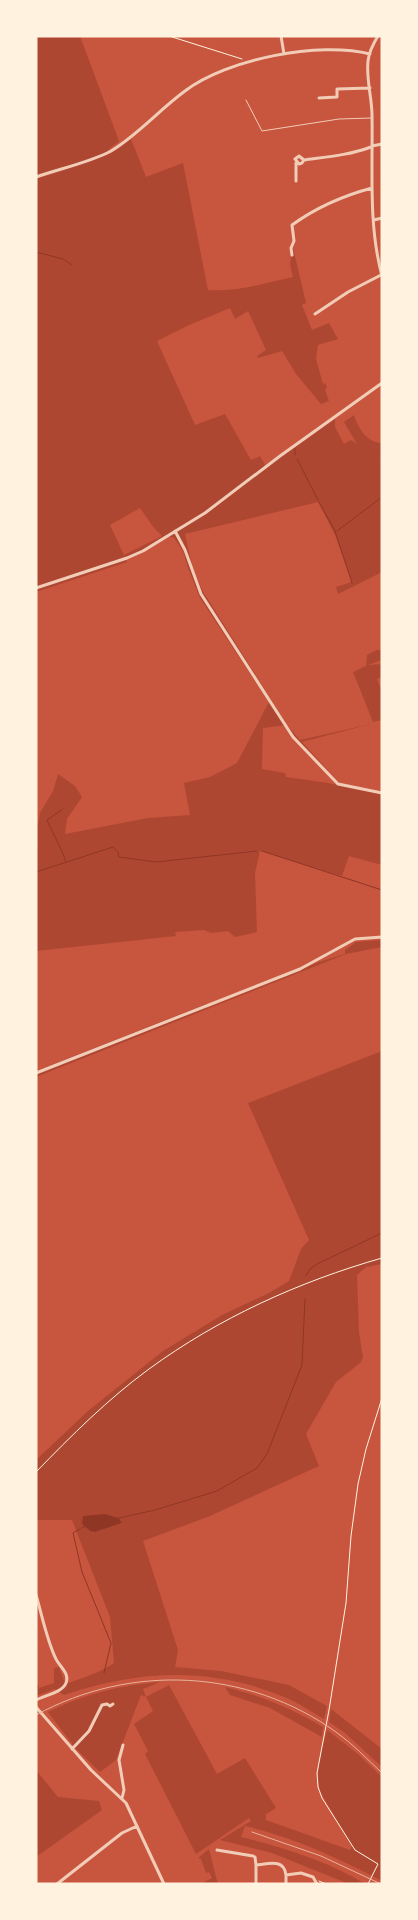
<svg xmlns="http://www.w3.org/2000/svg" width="418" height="1920" font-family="Helvetica,sans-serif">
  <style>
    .green { fill: #ae4732; fill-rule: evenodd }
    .water { fill: #8f3625 }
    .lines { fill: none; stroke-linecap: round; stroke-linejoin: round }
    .stream { stroke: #8f3625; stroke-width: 1 }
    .path { stroke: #fff3e0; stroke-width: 1 }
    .service { stroke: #f1ccb7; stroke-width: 1 }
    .minor { stroke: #f1ccb7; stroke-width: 3 }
    .rail { stroke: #e9b49f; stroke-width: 1 }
  </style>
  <rect width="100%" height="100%" fill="#c8553d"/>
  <path class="green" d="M 36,36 L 80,36 L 119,141 L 108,150 L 110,154 L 131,139 L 146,177 L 183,163 L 208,290 C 237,292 265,283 293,277 L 290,264 L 293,248 L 306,303 L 302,305 L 312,330 L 329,323 L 338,339 L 318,345 L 316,359 L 323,384 L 325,383 L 327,387 L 325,390 L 329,401 L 321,404 L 296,374 L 282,351 L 258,358 L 257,356 L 266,350 L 248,311 L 235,319 L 230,308 L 187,326 L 157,341 L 195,425 L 225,414 L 251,460 L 260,456 L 265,465 L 294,448 L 335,419 L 335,427 L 344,444 L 351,440 L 357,444 L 344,422 L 354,415 C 358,428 367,443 382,443 L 382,457 L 379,458 L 382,459 L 382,572 L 338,594 L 336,587 L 352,582 L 335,535 L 318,502 L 185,534 L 192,566 L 202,590 L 287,725 L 300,740 L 371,724 L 302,742 L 335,778 L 298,740 L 286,725 L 263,728 L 262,769 L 285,773 L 286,777 L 328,783 L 382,794 L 382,865 L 349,856 L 342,876 L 260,851 L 255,873 L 257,932 L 235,937 L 228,931 L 211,933 L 204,930 L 175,932 L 176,936 L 36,951 L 36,847 L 38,846 L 37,829 L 40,813 L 53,791 L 58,774 L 75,786 L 82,797 L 67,819 L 65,834 L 148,818 L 190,815 L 184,783 L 210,777 L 237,763 L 269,702 L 200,598 L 188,568 L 183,551 L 174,538 L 166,535 L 142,550 L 125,557 L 127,562 L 36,592 L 36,179 L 58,172 L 36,177 ZM 140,508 L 154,528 L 162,536 L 124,555 L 110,525 Z
    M 377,650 L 382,650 L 382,660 L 368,665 L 382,664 L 382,677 L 377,679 L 382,692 L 382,720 L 373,722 L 353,672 L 366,666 L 367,655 Z
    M 382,940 L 382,947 L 346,954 L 36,1077 L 36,1071 L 206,1004 L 207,1008 L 319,962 L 345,954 L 345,950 L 356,942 Z
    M 382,1051 L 382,1264 L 366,1267 L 357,1275 L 359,1332 L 363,1358 L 360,1363 L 336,1382 L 306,1434 L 319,1466 L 210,1516 L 143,1541 L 178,1650 L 175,1667 L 221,1671 L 289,1685 L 327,1706 L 324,1719 C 313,1713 302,1705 291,1700 C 215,1666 141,1669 64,1695 L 55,1689 L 36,1696 L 36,1680 L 39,1688 L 54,1683 L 54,1668 L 59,1667 L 64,1681 L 69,1683 C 84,1677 100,1673 114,1663 L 110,1617 L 72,1520 L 36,1520 L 36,1460 L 88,1411 L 163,1351 L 222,1315 L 269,1293 L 289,1281 L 301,1249 L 309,1240 L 248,1103 ZM 105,1514 L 119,1518 L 122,1523 L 95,1532 L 90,1531 L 82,1524 Z
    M 160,1682 L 143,1689 L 146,1697 L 169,1685 L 217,1774 L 245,1758 L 276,1808 L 266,1814 L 266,1820 L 350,1850 L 352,1846 L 321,1793 C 314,1772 322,1751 327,1730 L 359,1755 L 382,1777 L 382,1881 C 338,1858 293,1837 245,1826 L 241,1837 C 282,1847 330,1862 365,1884 L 349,1884 L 272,1853 L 220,1840 L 251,1821 L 249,1818 L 196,1854 L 145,1754 L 148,1751 L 134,1724 L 153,1711 L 146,1697 L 141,1695 L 116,1760 L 100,1772 L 76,1749 L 48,1712 C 83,1694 121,1685 160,1682 Z
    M 225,1687 C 262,1696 291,1708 323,1727 L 322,1737 L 270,1708 L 230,1695 Z
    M 331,1709 L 382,1749 L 382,1767 L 345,1733 L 329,1722 Z
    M 36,1770 L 58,1797 L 99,1801 L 102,1810 L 36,1857 Z
    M 209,1849 L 217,1881 L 219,1884 L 200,1884 L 212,1878 L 209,1872 L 206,1873 L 201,1859 L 198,1858 Z"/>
  <path class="water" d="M 105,1514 L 119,1518 L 122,1523 L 95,1532 L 90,1531 L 82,1524 L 83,1516 Z"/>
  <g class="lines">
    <path class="stream" d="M 36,252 L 63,259 L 72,265
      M 295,455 L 295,449
      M 297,459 L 318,500
      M 319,502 L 335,531 L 352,583
      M 337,531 L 382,497
      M 63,809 L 47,820 C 53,834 62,849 66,862
      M 262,851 L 382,890
      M 36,872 L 113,847 L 118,852 L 119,857 L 156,862 L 257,851
      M 306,1276 L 310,1269 L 317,1264 L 382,1233
      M 119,1518 L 155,1510 L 217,1491 L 257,1468 L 267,1454 L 302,1365 L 305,1299
      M 82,1528 L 86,1526
      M 80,1529 L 73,1533 L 82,1572 L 111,1643 L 104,1673"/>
    <path class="path" d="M 169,36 L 242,59
      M 36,1472 C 72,1435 108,1399 149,1369 C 219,1318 298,1282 382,1258
      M 319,1881 L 326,1884
      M 368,1884 L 378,1864 L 355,1850 L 322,1798 L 318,1787 L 317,1773 L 329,1710 L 346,1603 L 351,1536 L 358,1484 L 366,1449 L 382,1398"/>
    <path class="service" d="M 246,100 L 262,131 L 339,119 L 371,118"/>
    <path class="minor" d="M 281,36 L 284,54
      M 378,36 C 373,44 369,53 368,61 C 366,79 372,98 372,115 C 373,168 368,224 382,276
      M 319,98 L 337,97 L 337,89 L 370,88
      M 372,146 L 382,144
      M 304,160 L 302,163 L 299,164 L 295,159 L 299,156 L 304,160 C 326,157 350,155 371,147
      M 296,163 L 296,181
      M 36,177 C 59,169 91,162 111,151 C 138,135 160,109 185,91 C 227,59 319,41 370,54
      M 374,220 L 382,218
      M 292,255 L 291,248 L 294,241 L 292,225 C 317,207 342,196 372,188
      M 315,314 L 348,292 L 381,275
      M 175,531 L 185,550 L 201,594 L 293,737 L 338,784 L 382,793
      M 36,588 L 127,558 L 143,551 L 205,513 L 280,456 L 382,383
      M 36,1073 L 300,969 L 355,939 L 382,937
      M 36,1595 C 42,1615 47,1641 56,1659 C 59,1666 70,1673 66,1683 C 62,1693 45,1695 36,1700
      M 36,1707 L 91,1770 L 126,1803 L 164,1884
      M 72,1749 L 89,1731 L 102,1705 L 107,1704 L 110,1706 L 113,1704
      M 122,1798 L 124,1790 L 119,1760 L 123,1745
      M 217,1850 L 253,1856 L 255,1857 L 256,1865 C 268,1864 284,1858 286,1875 L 301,1873 L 313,1877 L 317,1884
      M 256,1865 L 256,1884
      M 286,1875 L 286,1884
      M 57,1884 L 122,1833 L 137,1826"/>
    <path class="rail" d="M 36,1715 C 131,1663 248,1669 336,1732 C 353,1744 367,1759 382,1773
      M 252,1832 L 321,1856 L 381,1884"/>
  </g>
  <rect width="418" height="1920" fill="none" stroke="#fff3e0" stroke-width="75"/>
</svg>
